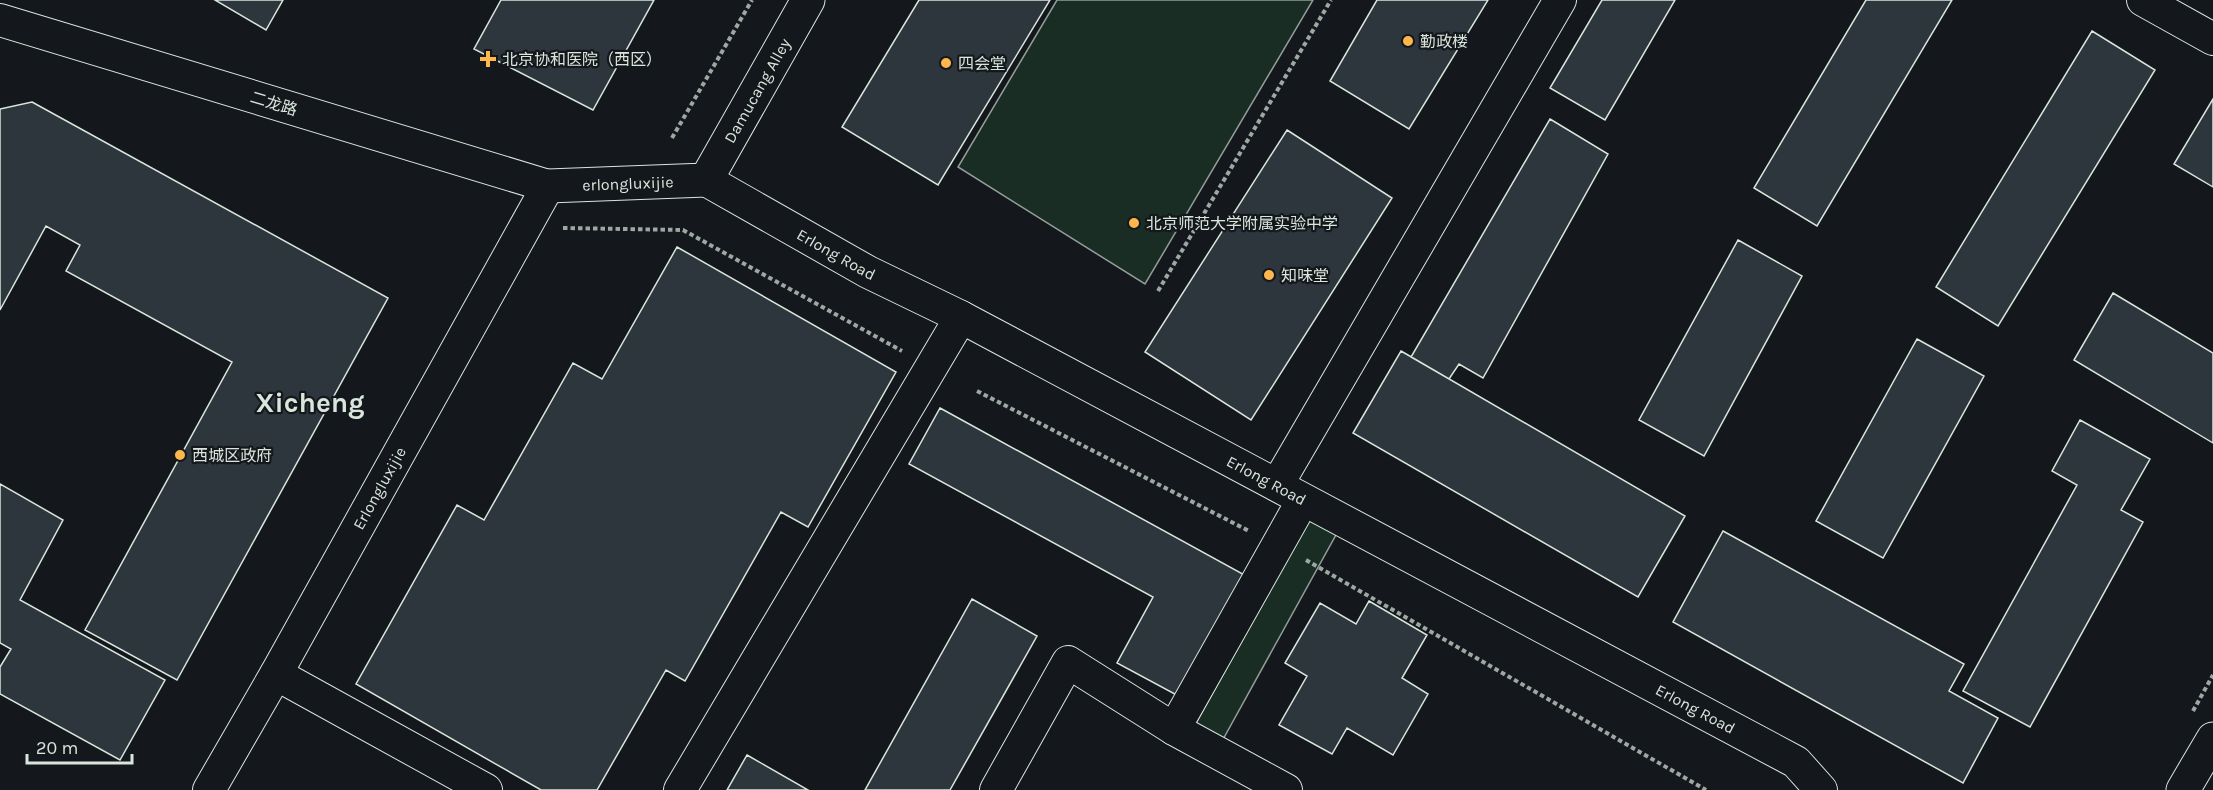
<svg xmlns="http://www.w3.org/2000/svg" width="2213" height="790" font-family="Karla,'Noto Sans SC',sans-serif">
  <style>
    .green { fill: #1a2d24; stroke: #939e99; stroke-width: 1.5 }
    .building { fill: #2c363c; stroke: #d8e6dc; stroke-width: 1.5 }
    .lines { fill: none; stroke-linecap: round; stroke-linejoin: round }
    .minor-casing { stroke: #d8e6dc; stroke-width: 34 }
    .tertiary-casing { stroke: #d8e6dc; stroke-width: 35 }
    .path { stroke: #9da8a2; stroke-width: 4; stroke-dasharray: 4.5 3; stroke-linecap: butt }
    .minor { stroke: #14181c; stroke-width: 32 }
    .tertiary { stroke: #14181c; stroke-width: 33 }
    .poi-dot { fill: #ffb74d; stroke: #14181c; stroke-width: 2 }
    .labels { text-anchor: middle; stroke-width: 4.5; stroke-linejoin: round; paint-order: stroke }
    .poi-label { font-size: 16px; fill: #d8e6dc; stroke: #14181c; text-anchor: start }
    .street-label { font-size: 16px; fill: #d8e6dc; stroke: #14181c }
    .town-label { font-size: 28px; font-weight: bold; fill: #d8e6dc; stroke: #14181c }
  </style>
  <rect width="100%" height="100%" fill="#14181c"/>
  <path class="green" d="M 1057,0 L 1313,0 L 1145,284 L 958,167 Z
    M 1310,518 L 1337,533 L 1221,743 L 1194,727 Z"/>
  <path class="building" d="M 215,0 L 283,0 L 266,30 Z
    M 501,0 L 654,0 L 593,110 L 474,49 Z
    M 919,0 L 1050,0 L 938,185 L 842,127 Z
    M 1377,0 L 1488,0 L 1409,129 L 1330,81 Z
    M 1602,0 L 1675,0 L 1605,120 L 1550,88 Z
    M 1866,0 L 1952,0 L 1817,226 L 1754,188 Z
    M 2092,31 L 2155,70 L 1998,326 L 1936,287 Z
    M 2213,99 L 2213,187 L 2174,164 Z
    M 32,102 L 388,298 L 177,680 L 85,630 L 232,362 L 66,271 L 80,245 L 46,226 L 0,310 L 0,109 Z
    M 1550,119 L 1608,154 L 1483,378 L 1459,364 L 1449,379 L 1411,357 Z
    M 1287,130 L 1392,198 L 1251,420 L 1145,352 Z
    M 1738,240 L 1802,276 L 1704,456 L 1639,420 Z
    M 677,247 L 896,372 L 808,527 L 781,512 L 685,681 L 666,670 L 597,790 L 541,790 L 356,684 L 457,505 L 484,520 L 573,363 L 602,379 Z
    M 2113,293 L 2213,353 L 2213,443 L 2074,360 Z
    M 1917,339 L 1984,376 L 1883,558 L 1816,521 Z
    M 1401,351 L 1685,516 L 1638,597 L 1353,433 Z
    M 940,408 L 1250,578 L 1184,699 L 1117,663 L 1153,597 L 909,464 Z
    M 2080,420 L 2150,459 L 2121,510 L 2143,522 L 2030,727 L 1963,691 L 2077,485 L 2052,471 Z
    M 0,484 L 63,520 L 20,600 L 165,680 L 120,760 L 0,694 L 0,667 L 11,649 L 0,643 Z
    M 1723,531 L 1964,664 L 1949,691 L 1998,718 L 1963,783 L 1673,622 Z
    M 972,599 L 1037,636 L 950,790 L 865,790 Z
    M 1369,601 L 1427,635 L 1402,678 L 1428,694 L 1393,755 L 1347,728 L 1332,754 L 1279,725 L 1307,676 L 1285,663 L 1320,603 L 1356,624 Z
    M 747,755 L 808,790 L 727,790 Z"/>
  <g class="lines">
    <defs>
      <g id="minor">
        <path d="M 2143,0 L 2213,39"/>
        <path d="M 0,20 L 548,186 L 276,674 L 209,790"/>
        <path id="s1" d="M 706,180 L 868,272 L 961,317 L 1796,762 L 1821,790"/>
        <path d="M 1277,485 L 1560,0"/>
        <path d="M 276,674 L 486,790"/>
        <path d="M 1174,729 L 1303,500"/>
        <path d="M 680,790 L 961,317"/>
        <path d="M 996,790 L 1068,662 L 1174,729 L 1286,790"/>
      </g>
      <g id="tertiary">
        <path id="s2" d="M 548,186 L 706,180 L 808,0"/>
        <path d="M 2183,790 L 2213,739"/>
      </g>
    </defs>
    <use href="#minor" class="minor-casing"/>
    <use href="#tertiary" class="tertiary-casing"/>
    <path class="path" d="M 672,138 L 752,0
      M 563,228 L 683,230 L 902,351
      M 1158,291 L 1331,0
      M 977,391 L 1249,531
      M 1306,560 L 1706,790
      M 2193,711 L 2213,675"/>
    <use href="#minor" class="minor"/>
    <use href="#tertiary" class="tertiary"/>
  </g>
  <g class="poi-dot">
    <circle cx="1408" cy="41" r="6"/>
    <path d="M485 50h6v6h6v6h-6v6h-6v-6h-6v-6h6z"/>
    <circle cx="946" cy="63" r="6"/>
    <circle cx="1134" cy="223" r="6"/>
    <circle cx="1269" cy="275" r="6"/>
    <circle cx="180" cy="455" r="6"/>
  </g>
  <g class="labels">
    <g class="poi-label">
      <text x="1420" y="47">勤政楼</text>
      <text x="502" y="65">北京协和医院（西区）</text>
      <text x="958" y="69">四会堂</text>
      <text x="1146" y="229">北京师范大学附属实验中学</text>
      <text x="1281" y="281">知味堂</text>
      <text x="192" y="461">西城区政府</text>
    </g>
    <g class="street-label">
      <text dy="6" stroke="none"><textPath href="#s2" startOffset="261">Damucang Alley</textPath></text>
      <text transform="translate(274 103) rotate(17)" y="6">二龙路</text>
      <text dy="6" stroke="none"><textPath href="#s2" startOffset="80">erlongluxijie</textPath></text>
      <text dy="6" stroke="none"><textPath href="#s1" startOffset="150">Erlong Road</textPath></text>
      <text dy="6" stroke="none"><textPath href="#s1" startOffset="636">Erlong Road</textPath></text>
      <text transform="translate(379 488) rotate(-61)" y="6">Erlongluxijie</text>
      <text dy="6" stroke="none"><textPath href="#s1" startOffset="1122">Erlong Road</textPath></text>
    </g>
    <g class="town-label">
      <text x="310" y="412">Xicheng</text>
    </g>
  </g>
  <path d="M27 754v9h105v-9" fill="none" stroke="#d8e6dc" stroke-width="3"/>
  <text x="36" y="754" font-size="18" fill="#d8e6dc" stroke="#14181c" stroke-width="4.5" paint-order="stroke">20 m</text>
</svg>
